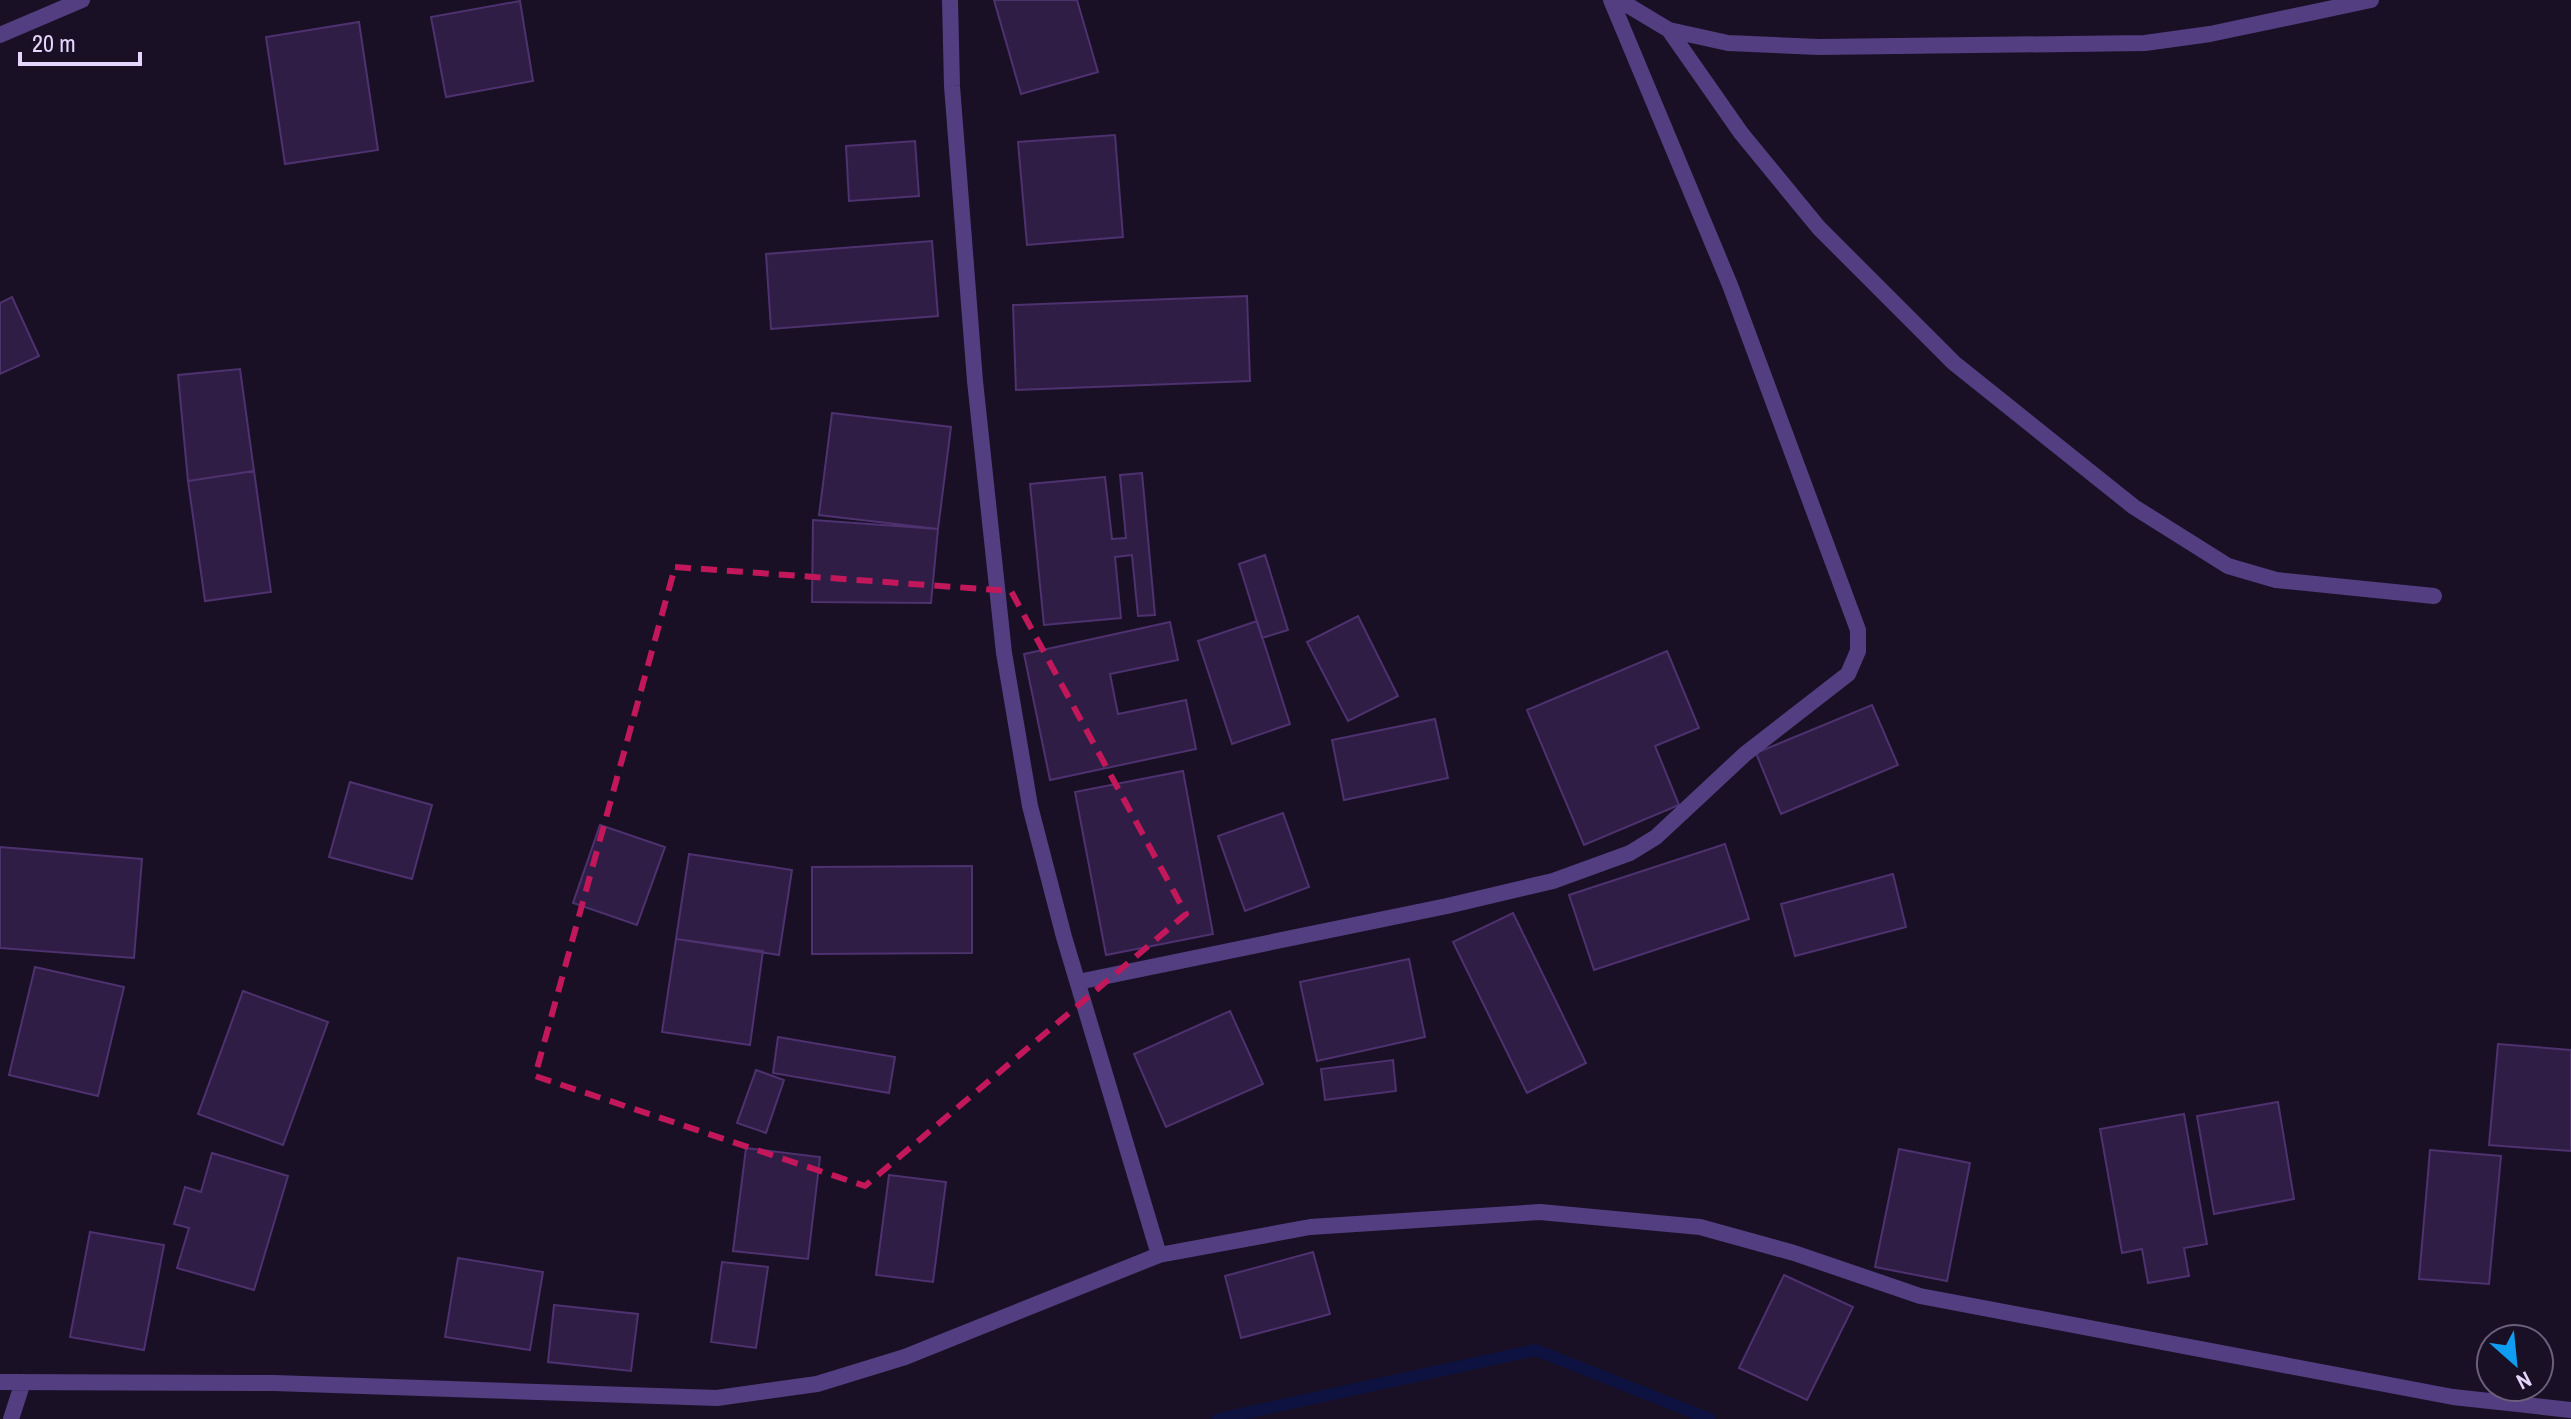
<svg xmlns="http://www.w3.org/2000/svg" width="2571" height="1419" font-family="'Archivo Narrow',sans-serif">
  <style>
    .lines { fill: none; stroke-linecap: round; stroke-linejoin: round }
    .stream { stroke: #0d1241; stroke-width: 12 }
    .building { fill: #301d45; stroke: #4e316f; stroke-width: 2 }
    .minor { stroke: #533e81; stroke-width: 16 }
    .tertiary { stroke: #533e81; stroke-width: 16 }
    .marked { fill: none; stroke: #c2185b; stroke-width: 6; stroke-dasharray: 16 10; stroke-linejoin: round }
  </style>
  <rect width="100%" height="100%" fill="#191025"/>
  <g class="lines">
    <path class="stream" d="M 1218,1419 L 1536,1350 L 1710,1419"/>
  </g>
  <path class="building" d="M 994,0 L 1077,0 L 1098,72 L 1021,94 Z
    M 520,1 L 533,81 L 446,97 L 431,17 Z
    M 359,22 L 378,150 L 285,164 L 266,37 Z
    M 1115,135 L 1123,237 L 1027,245 L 1018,142 Z
    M 915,141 L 919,196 L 849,201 L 846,146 Z
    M 932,241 L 938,316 L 771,329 L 766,254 Z
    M 1247,296 L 1250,381 L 1016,390 L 1013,305 Z
    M 12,297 L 39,356 L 0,374 L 0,303 Z
    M 240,369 L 254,471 L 188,481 L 178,375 Z
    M 832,413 L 951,427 L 938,529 L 819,515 Z
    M 254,471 L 271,592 L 205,601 L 188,481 Z
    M 1142,473 L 1155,615 L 1138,616 L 1132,555 L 1115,557 L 1121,618 L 1044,625 L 1030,484 L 1105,477 L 1112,539 L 1126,538 L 1120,475 Z
    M 813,520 L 938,529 L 931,603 L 812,602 Z
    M 1265,555 L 1288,630 L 1262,638 L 1239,564 Z
    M 1358,616 L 1398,696 L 1348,721 L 1307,642 Z
    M 1257,621 L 1290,724 L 1232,744 L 1198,641 Z
    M 1170,622 L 1178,660 L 1110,674 L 1118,714 L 1186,700 L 1196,749 L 1050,780 L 1024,654 Z
    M 1667,651 L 1699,728 L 1655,746 L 1679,805 L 1584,845 L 1527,710 Z
    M 1872,705 L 1898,765 L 1781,814 L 1756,753 Z
    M 1435,719 L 1448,778 L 1344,800 L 1332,740 Z
    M 1183,771 L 1213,934 L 1106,955 L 1075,792 Z
    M 350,782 L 432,805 L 412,879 L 329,857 Z
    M 1283,813 L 1309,887 L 1245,911 L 1218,836 Z
    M 600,825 L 665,847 L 637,925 L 573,903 Z
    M 1725,844 L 1749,919 L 1594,970 L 1569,895 Z
    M 0,847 L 142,859 L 134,958 L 0,948 Z
    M 689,854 L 792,870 L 779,955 L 676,939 Z
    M 972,866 L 972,953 L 812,954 L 812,867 Z
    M 1893,874 L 1906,927 L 1795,956 L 1781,904 Z
    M 1513,913 L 1586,1063 L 1527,1093 L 1453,942 Z
    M 676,939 L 763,951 L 750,1045 L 662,1032 Z
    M 1409,959 L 1425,1037 L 1317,1061 L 1300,982 Z
    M 35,967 L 124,987 L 98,1096 L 9,1075 Z
    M 243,991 L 328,1022 L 283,1145 L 198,1114 Z
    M 1230,1011 L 1263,1084 L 1166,1127 L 1134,1054 Z
    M 778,1037 L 895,1057 L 889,1093 L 773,1073 Z
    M 2498,1044 L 2571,1050 L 2571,1151 L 2489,1145 Z
    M 1393,1060 L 1396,1091 L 1325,1100 L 1321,1069 Z
    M 756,1070 L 784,1080 L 766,1133 L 737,1123 Z
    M 2278,1102 L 2294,1199 L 2214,1214 L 2197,1116 Z
    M 2184,1114 L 2207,1244 L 2184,1248 L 2189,1276 L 2148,1283 L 2142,1249 L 2122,1253 L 2100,1129 Z
    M 746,1148 L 820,1157 L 808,1259 L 733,1251 Z
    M 1899,1149 L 1970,1163 L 1947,1281 L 1875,1267 Z
    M 2430,1150 L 2501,1156 L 2489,1284 L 2419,1279 Z
    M 212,1153 L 288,1176 L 254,1290 L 177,1268 L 189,1228 L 174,1224 L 185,1187 L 201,1192 Z
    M 889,1175 L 946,1182 L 933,1282 L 876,1275 Z
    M 90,1232 L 164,1245 L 144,1350 L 70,1337 Z
    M 1313,1252 L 1330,1314 L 1241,1338 L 1225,1276 Z
    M 458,1258 L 543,1272 L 530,1350 L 445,1337 Z
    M 722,1262 L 768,1267 L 756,1348 L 711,1342 Z
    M 1784,1275 L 1853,1307 L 1807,1400 L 1739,1368 Z
    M 554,1305 L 638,1314 L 631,1371 L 548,1362 Z"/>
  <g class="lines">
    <path class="minor" d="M 950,0 L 952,86 L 975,381 L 1004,653 L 1030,806 L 1064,937 L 1159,1255
      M 1619,0 L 1669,30 L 1728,43 L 1819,47 L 2145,43 L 2210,34 L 2371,0
      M 1669,30 L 1741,133 L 1819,228 L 1954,363 L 2134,507 L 2228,566 L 2276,580 L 2434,596
      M 1078,982 L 1447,906 L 1553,881 L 1630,853 L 1656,837 L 1745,754 L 1848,674 L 1858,651 L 1858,630 L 1730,285 L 1611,0
      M 0,1382 L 274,1383 L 717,1398 L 817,1384 L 905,1357 L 1159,1255 L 1310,1227 L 1540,1212 L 1700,1227 L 1794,1253 L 1920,1296 L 2453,1397 L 2571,1410
      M 11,1419 L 23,1382"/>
    <path class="tertiary" d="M 0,35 L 82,0"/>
  </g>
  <path class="marked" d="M 675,567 L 1011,591 L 1186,914 L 865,1186 L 535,1076 Z"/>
  <g transform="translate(2515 1363) rotate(153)"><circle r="38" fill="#191025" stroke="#6b5f7b" stroke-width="2"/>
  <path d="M0-6L14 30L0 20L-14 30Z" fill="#0e9df1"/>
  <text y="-12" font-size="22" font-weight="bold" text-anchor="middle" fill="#e5d6fd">N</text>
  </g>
  <path d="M20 52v12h120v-12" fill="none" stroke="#e5d6fd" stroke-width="4"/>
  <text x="32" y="52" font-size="24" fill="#e5d6fd" stroke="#191025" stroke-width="6" paint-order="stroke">20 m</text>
</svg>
